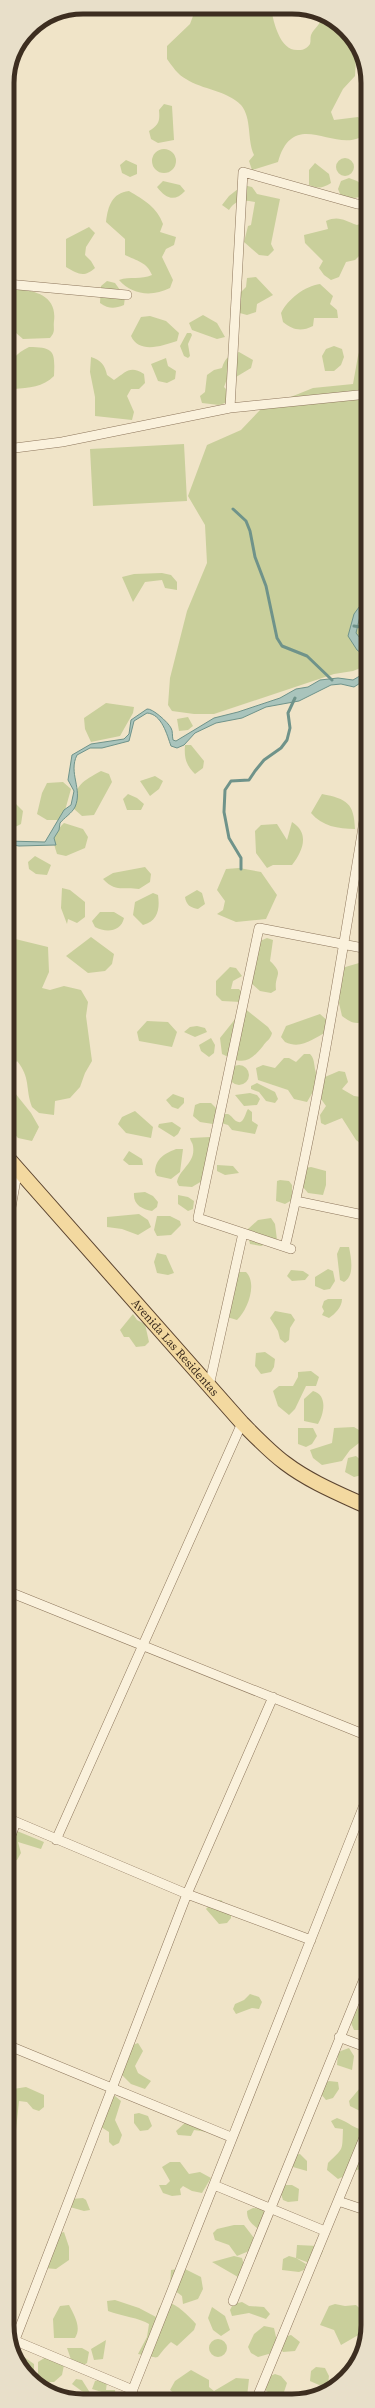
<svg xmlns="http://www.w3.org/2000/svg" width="375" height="2408" font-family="'Source Serif 4',serif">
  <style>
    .green { fill: #c9cf9b }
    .water { fill: #a9c4bc; stroke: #6f938a }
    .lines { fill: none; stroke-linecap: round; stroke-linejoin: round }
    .stream { stroke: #6f938a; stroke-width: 3 }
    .minor-casing { stroke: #8d765c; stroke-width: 10 }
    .primary-casing { stroke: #5b4430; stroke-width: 16 }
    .minor { stroke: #faf1dc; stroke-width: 9 }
    .primary { stroke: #f3d9a0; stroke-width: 14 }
    .labels { text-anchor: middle; stroke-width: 4; stroke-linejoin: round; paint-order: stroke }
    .street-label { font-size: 12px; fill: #3d2e20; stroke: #f7eed8 }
    .rim { fill: none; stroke: #3d2e20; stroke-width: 5 }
  </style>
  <rect width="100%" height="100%" fill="#f0e4c8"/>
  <path class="green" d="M 196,8 L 271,9 C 274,23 280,52 299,50 C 304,50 307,48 310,44 C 311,41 310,38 311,35 C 314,28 321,25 322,16 L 349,33 L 353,42 C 348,49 352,54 356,59 L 355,76 L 343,89 L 331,112 L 334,120 L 358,117 L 365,122 L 359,138 C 331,150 293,109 278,162 L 252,170 L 249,161 L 254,155 C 247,140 252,118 241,105 C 226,90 203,90 186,79 C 178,75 172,66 167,59 L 167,46 L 190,24 Z
    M 164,104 L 172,106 L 174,140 L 158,143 L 151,139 L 149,131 C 159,125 160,121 159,110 Z
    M152 161a12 12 0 1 1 24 0a12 12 0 1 1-24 0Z
    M336 167a9 9 0 1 1 18 0a9 9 0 1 1-18 0Z
    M 126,160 L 137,165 L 137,174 L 130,177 L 122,173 L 120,165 Z
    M 315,163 L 329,174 L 331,183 C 323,188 318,189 309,185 L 309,170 Z
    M 349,178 L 357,181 L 364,186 L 365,195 C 355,199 349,199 340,194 L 338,189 L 341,181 Z
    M 163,181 L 180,185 L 185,191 C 175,202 166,199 157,187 Z
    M 243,185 L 252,187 L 257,194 L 280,199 L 271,244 L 274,250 L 268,256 L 259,255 L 244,242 L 248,226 L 251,225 L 255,202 C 243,200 236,199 229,210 L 222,205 L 229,196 Z
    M 129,191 C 144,200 157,207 163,224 L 160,232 L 176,237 L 174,245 L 166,249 L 162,257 L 173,280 L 170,288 C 152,297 132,295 119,280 C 130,276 141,280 152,275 C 147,262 137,261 125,255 L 125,239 L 106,222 C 108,206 112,193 129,191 Z
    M 368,210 L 368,247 L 355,260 L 346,262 L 339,277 L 331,280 L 324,275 L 319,268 L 323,261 L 305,243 L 304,235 L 328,229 L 326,221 C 339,215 345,221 357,225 L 365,222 Z
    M 89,227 L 95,233 L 86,247 L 85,255 L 91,261 L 95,268 C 84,278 78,274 66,267 L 66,239 Z
    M 256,277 L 273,295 L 257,304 L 256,312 L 247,315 L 236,312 L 240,293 L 246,287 L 247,278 Z
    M 107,281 L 115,283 L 125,297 L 124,305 C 114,309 109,309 100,303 L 101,286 Z
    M 320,284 L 333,296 L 330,304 L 337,310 L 338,318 L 314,318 L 313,326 C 301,332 293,330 283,322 L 281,313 C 288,299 305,286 320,284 Z
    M 17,289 C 38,291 57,297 54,321 C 53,329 56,331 50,338 L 23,339 L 8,326 L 7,299 Z
    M 203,315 L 217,323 L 225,337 L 217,339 L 192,330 L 189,323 Z
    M 150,316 L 166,321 L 179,333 L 177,341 C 162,346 139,354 131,336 L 141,317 Z
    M 368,319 L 368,665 L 353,671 L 334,674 L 214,714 L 194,714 L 172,711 L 168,705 L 170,678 L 187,611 L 207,563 L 205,525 L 188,496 L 207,445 L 241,430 L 261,409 L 313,388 L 353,384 L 358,356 Z
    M 187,333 L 191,333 L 192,335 L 188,344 L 190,356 L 188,358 L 184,356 L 180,346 Z
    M 334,346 L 342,349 L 344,357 L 341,365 L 334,371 L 325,371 L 322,356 L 326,349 Z
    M 29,347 C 55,347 55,352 54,376 C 43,387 29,388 14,389 C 2,371 10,356 29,347 Z
    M 239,352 L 253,360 L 251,368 L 236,377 L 227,379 L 224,387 L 230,393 L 228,402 L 219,405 L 202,403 L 200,396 L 205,392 L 207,375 L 214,370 L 222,368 C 225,358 229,355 239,352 Z
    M 91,357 C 101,360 105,365 107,375 L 114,380 C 126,372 130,365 144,374 L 145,383 L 139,389 L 131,389 L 127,396 L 134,412 L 132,420 L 95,416 L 95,397 L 90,372 Z
    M 166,358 L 168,366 L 176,371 L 175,379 L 167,383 L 158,381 L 151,364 Z
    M 184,444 L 187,501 L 93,506 L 90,449 Z
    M 162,573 L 171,575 L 177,582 L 177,590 L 165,588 L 162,580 L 145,582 L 133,602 L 122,577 L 134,574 Z
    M 106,703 L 134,707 L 133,713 L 120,736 L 91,742 L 85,729 L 84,718 Z
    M 188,717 L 193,726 L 188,730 L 179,731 L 177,719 Z
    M 185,745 L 191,745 L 204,761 L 203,768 L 195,774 C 186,765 184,758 185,745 Z
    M 101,771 L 109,774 L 112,782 L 94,815 L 82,816 L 73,808 C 74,785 83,781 101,771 Z
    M 155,776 L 163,781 L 159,789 L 150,796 L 140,781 Z
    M 63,782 L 71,789 L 64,814 L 59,820 L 47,820 L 37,814 L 42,793 L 47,783 Z
    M 128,794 L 137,798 L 144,804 L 141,810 L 127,810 L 123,799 Z
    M 322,794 C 347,799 354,803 355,829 C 338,829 322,826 311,813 Z
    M 7,799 L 14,802 L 23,811 L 21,824 L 7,831 Z
    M 292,822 C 310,833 303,851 292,865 L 273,865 L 267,868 L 256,853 L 255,831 L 261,825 L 277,824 L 287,840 Z
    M 64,823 L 83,829 L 88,837 L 85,848 L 66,856 L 57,854 C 52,839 52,835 64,823 Z
    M 35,856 L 51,865 L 47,875 L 36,874 L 29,869 L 28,862 Z
    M 145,867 L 151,874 L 150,882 L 139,889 C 123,886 116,893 103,879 L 113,873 Z
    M 239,868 L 261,872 L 277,895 L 266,919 L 236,922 L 217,914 L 223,910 L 225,901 L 217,890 L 226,869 Z
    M 62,888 L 70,890 L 85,902 L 85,917 L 77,923 L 68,919 L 67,924 L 61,908 Z
    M 197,890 L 202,893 L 205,904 L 198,909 C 191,908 186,905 185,897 Z
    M 153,893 L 158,895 C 160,909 158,921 143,925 L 133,915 L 135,902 Z
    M 100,912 L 114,912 L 124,918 C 121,932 106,933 95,927 L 92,921 Z
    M 7,937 L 48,947 L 49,972 L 42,988 L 50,990 L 64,986 L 81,990 L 88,1002 L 86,1016 L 92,1061 L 85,1073 L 80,1087 L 70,1098 L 55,1101 L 54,1115 L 39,1113 L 32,1107 C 25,1088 31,1078 17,1061 L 7,1074 Z
    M 91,937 L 114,954 L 112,964 L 105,971 L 88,973 L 66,956 Z
    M 267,938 L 273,940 L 270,961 C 285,975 274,974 276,990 L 271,993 L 260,991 L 251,983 L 260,941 Z
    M 359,963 L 365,966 L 368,970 L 368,1019 C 358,1026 351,1023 342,1016 L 339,1003 L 342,968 Z
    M 230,967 L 236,968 L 242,976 L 233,981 L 231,989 L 239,989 L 245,997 L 241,1002 L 222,1001 L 216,995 L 216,981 Z
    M 244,1008 L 268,1027 L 272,1033 C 271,1039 266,1041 263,1046 C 249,1063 243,1065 222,1054 L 220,1038 Z
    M 320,1014 L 329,1022 L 327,1032 C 313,1038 302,1050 285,1042 L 281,1037 L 286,1026 Z
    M 147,1021 L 168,1022 L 177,1032 L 172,1047 L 139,1041 L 137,1032 Z
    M 197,1026 L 205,1028 L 207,1032 L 195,1037 L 184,1032 L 190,1027 Z
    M 211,1038 L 215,1045 L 214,1053 L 209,1057 L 201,1051 L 199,1045 Z
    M 304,1054 L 310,1054 C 316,1060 313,1068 317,1075 L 314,1090 L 307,1102 L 294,1099 L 288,1090 L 258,1080 L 256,1068 L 263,1065 L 275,1068 L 284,1058 L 289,1058 L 296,1062 Z
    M229 1075a10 10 0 1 1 20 0a10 10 0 1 1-20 0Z
    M 339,1071 L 345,1072 L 348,1082 L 342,1089 L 354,1096 L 368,1098 L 368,1149 L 356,1140 L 342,1118 L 325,1125 L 321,1123 L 320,1115 L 326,1106 L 321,1099 L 325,1077 Z
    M 7,1083 L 31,1113 L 39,1127 L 32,1141 L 18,1138 L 7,1126 Z
    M 257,1083 L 275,1092 L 278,1099 L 275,1103 L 266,1101 L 259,1092 L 251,1089 L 251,1086 Z
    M 250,1093 L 257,1095 L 260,1099 L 257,1105 L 244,1106 L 235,1095 Z
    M 173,1094 L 184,1098 L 184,1103 L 178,1109 L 172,1107 L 166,1100 Z
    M 200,1103 L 211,1103 L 217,1109 L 213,1124 L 200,1122 L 193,1116 L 195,1105 Z
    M 248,1109 L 252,1112 L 252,1121 L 258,1125 L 255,1134 L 232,1130 L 228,1125 L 221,1123 L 223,1114 L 228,1114 C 232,1116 233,1119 236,1121 C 244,1126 245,1113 248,1109 Z
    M 135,1111 L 153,1127 L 151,1138 L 126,1133 L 118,1124 L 122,1117 Z
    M 172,1122 L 181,1128 L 178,1134 L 174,1137 L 158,1127 L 159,1124 Z
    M 210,1137 L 212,1138 L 202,1181 L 192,1187 L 179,1186 L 177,1182 C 179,1169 196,1163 193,1146 C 193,1143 190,1141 190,1138 Z
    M 176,1149 L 183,1149 L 180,1172 L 171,1179 L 157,1176 L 155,1172 C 156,1158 164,1154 176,1149 Z
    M 129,1151 L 142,1159 L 143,1165 L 129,1165 L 123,1160 Z
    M 217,1165 L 233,1166 L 239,1173 L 225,1175 L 217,1171 Z
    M 311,1167 L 326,1171 L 326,1185 L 323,1195 L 308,1193 L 303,1187 L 305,1168 Z
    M 280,1180 L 289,1181 L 292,1185 L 292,1200 L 285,1204 L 276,1201 L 277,1181 Z
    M 145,1192 L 153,1196 L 158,1202 L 157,1207 L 152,1211 C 142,1209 133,1205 134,1193 Z
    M 178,1195 L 188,1197 L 194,1201 L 193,1209 L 188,1211 L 178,1204 Z
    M 139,1214 L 148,1220 L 151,1227 L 138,1235 L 122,1229 L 107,1227 L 107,1217 Z
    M 157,1216 L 170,1216 L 180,1221 L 181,1225 L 171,1235 L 157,1236 L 154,1230 Z
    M 271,1218 L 275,1224 L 277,1240 L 261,1246 L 250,1244 L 247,1230 L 258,1220 Z
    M 340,1247 L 349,1247 C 351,1257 355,1276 344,1282 L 340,1280 L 337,1254 Z
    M 157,1253 L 166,1255 L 174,1273 L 168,1275 L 157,1273 L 154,1262 Z
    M 328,1269 L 333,1271 L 335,1281 L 330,1289 L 324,1290 L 315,1286 L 315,1277 Z
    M 291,1270 L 303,1271 L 309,1275 L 305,1280 L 292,1281 L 287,1276 Z
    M 236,1272 L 246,1272 C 258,1284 247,1311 237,1320 L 227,1317 Z
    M 328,1299 L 342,1299 C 342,1307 335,1314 329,1318 L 322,1315 L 324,1311 L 322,1307 L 324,1301 Z
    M 275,1311 L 291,1314 L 295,1320 L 290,1328 L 289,1340 L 285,1343 L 280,1339 L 278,1331 L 270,1318 Z
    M 133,1314 L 137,1320 L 145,1324 L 149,1342 L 145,1346 L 136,1347 L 129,1337 L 124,1337 L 120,1330 Z
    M 265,1352 L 275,1359 L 274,1367 L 271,1372 L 261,1374 L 255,1366 L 256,1353 Z
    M 311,1371 L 319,1377 L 316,1386 L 306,1386 L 295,1409 L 289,1415 L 278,1406 L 273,1391 L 279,1386 L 293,1386 L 298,1377 L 298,1372 Z
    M 313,1391 C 328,1395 324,1414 318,1424 L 304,1421 L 304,1399 Z
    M 354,1427 L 359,1430 L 359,1443 L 350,1450 L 342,1461 L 322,1465 L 313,1458 L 310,1450 L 332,1443 L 334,1428 Z
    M 298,1428 L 313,1428 L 317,1436 L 312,1444 L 306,1447 L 298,1444 Z
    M 356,1456 L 363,1462 L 362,1475 L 354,1477 L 345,1472 L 348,1458 Z
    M 17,1831 L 44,1842 L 41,1849 L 18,1842 L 21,1853 L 17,1860 L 7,1862 L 7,1852 Z
    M 221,1900 L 231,1910 L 231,1918 L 227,1923 L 219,1924 L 206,1909 L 213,1901 Z
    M 250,1994 L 259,1997 L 262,2002 L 259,2009 L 252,2008 L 236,2014 L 233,2009 L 235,2004 L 244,2000 Z
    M 357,2008 L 368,2012 L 368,2030 L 354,2030 L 351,2023 L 351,2012 Z
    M 138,2043 L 143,2051 L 135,2066 L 138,2073 L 151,2081 L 145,2089 L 131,2084 L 120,2073 L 130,2046 Z
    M 349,2048 L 354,2056 L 352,2070 L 337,2065 L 338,2052 Z
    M 329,2081 L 338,2082 L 339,2089 L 333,2098 L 326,2100 L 320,2093 L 322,2085 Z
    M 26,2087 L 44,2095 L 44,2107 L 39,2111 L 33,2109 L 27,2102 L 19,2101 L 16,2130 L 10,2138 L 7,2138 L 7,2090 Z
    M 360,2088 L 367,2093 L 366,2114 L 350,2106 L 349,2101 Z
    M 109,2096 L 115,2096 L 121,2101 L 115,2120 L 122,2135 L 119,2143 L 113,2146 L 109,2142 L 109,2132 L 101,2127 Z
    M 139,2113 L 148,2116 L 152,2126 L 148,2130 L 140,2131 L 134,2123 L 134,2114 Z
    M 337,2118 C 349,2122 355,2130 368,2131 L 368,2165 L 338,2179 L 327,2170 L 328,2163 C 344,2147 342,2152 343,2129 L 335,2128 L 331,2121 Z
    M 187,2121 L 208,2132 L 194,2130 L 191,2136 L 178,2135 L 176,2131 Z
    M 300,2154 L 307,2161 L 307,2171 L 293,2167 L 293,2155 Z
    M 170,2162 L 180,2162 L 189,2174 L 200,2172 L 211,2178 L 202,2193 L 192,2191 L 183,2186 L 180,2189 L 181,2195 L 172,2196 L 163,2193 L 159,2185 L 166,2185 L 170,2181 L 162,2167 Z
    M 283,2185 L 292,2185 L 299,2189 L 298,2201 L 288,2202 L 283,2200 L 280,2191 Z
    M 83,2198 L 86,2200 L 90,2210 L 84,2211 L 70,2207 L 71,2199 Z
    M 253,2208 L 266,2209 L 268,2216 L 257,2228 C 251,2223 247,2220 247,2211 Z
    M 234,2225 L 244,2225 L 254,2238 L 249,2251 L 237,2256 L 229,2245 L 215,2240 L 213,2233 L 217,2229 Z
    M 64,2232 L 69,2247 L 69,2260 L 56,2269 L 44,2268 L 51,2236 Z
    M 297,2245 L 318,2246 L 323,2251 L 320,2257 L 312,2264 L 296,2258 L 306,2264 L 304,2270 L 299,2272 L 282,2270 L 283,2259 L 289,2256 L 296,2258 Z
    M 234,2256 L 242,2258 L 244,2265 L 238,2277 L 212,2262 Z
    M 183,2268 L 201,2277 L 203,2289 L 198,2299 L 183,2304 L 182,2296 L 170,2287 L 171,2270 Z
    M 115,2300 L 139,2308 L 156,2317 L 159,2308 L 166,2301 C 179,2306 187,2314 196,2324 L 194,2330 L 177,2346 L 171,2342 C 151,2361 166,2359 138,2354 L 147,2337 L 149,2324 C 140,2318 121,2316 108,2311 L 107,2301 Z
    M 242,2302 L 249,2306 L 264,2307 L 270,2314 L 266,2319 L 249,2313 L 232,2316 L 230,2310 L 233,2304 Z
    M 335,2304 L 345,2306 L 356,2305 L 368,2316 L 367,2330 L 341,2345 L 334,2330 L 320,2325 L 329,2306 Z
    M 69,2305 C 74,2315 82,2327 75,2338 L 54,2338 L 53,2319 L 60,2306 Z
    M 212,2307 L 225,2316 L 230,2330 L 221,2336 L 213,2330 L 208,2318 Z
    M 264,2326 L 274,2328 L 278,2346 L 272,2353 L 258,2357 L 251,2353 L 248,2347 L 254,2334 Z
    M 291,2335 L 300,2342 L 295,2351 L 283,2352 L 280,2348 L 284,2337 Z
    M209 2348a9 9 0 1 1 18 0a9 9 0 1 1-18 0Z
    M 106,2340 L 103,2359 L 94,2360 L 91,2349 Z
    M 67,2348 L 82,2348 L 89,2352 L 87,2363 L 80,2367 L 73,2365 Z
    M 24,2357 L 34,2364 L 34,2371 L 29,2377 L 26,2375 L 20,2362 Z
    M 46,2357 L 64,2365 L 62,2375 L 54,2382 L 47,2382 L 38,2374 L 38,2362 Z
    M 316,2367 L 325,2368 L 329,2376 L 328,2384 L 319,2385 L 310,2381 L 311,2371 Z
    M 191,2370 L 209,2380 L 209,2387 L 214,2391 L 236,2378 L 249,2379 L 247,2397 L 244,2400 L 182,2400 L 170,2390 L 175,2381 Z
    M 275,2374 L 281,2376 L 287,2383 L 284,2392 L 292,2397 L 278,2400 L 264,2389 L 265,2378 Z
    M 76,2379 L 82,2380 L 94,2399 L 80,2399 L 83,2392 L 72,2384 Z
    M 101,2379 L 107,2382 L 106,2390 L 115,2390 L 116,2399 L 107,2399 L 105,2393 L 92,2389 L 95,2381 Z"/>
  <path class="water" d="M 368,578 L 368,607 L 360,616 L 356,633 L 368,648 L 368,658 L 357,650 L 348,636 L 354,614 L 362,603 L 365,582 Z
    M 368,671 L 368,678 L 354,687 L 341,684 L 331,685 L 299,701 L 266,707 L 242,718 L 216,723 L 195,733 L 184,745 L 177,748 L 171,746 C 167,735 162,714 147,713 L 134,721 L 129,741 L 102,748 L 90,748 L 77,755 C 68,773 83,789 75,807 C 72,813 64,818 60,823 L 59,830 L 54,838 L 56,845 L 19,846 L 7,844 L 7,841 L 45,842 L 64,810 L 71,805 L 74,791 L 68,780 L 72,755 L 91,744 L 124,739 L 129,734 L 131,720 L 147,709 C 152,708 168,722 171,728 C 173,731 172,736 173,740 L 176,741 L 214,718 L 238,712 L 280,698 L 296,689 L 308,687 L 320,680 L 338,678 L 353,680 Z"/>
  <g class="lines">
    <path class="stream" d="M 233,509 L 246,521 L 250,531 L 255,557 L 266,586 L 277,638 L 282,646 L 307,656 L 332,680
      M 354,626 L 368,628
      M 241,869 L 241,858 L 229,838 L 224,812 L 225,790 L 231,781 L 249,780 L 255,771 L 264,760 L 281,748 L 287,740 L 290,728 L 288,713 L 295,698"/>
    <defs>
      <path id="minor" d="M 7,284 L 127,295
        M 230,408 L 243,172 L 357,204 L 368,205
        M 7,432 L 9,449
        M 7,449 L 62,442 L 230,408 L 368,394
        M 7,1180 L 11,1160
        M 296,1201 L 368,1216
        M 7,1230 L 18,1168
        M 285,1247 C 320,1099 343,947 368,797
        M 291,1249 L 198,1218 L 259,928 L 368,949
        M 209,1386 L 243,1233
        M 7,1591 L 368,1736
        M 7,1818 L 187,1894 L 311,1940
        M 56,1840 L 242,1423
        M 7,1846 L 16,1822
        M 339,2037 L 368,2048
        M 7,2045 L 231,2137
        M 214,2185 L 325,2231
        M 338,2201 L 368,2211
        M 233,2301 L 368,1969
        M 11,2339 L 133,2390
        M 13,2345 L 187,1894 L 273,1697
        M 129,2399 L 368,1795
        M 256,2400 L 368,2128"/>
      <g id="primary">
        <path id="s1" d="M 7,1157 L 242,1423 C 256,1437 269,1451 285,1463 C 310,1482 340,1494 368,1507"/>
      </g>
    </defs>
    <use href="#minor" class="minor-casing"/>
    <use href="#primary" class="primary-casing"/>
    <use href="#minor" class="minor"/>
    <use href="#primary" class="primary"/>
  </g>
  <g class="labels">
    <g class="street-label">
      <text dy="4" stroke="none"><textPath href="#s1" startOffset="254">Avenida Las Residentas</textPath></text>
    </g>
  </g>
  <path d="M0 0H375V2408H0ZM83 14H292A69 69 0 0 1 361 83V2325A69 69 0 0 1 292 2394H83A69 69 0 0 1 14 2325V83A69 69 0 0 1 83 14Z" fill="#e8dfc9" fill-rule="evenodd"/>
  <path class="rim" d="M83 14H292A69 69 0 0 1 361 83V2325A69 69 0 0 1 292 2394H83A69 69 0 0 1 14 2325V83A69 69 0 0 1 83 14Z"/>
</svg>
